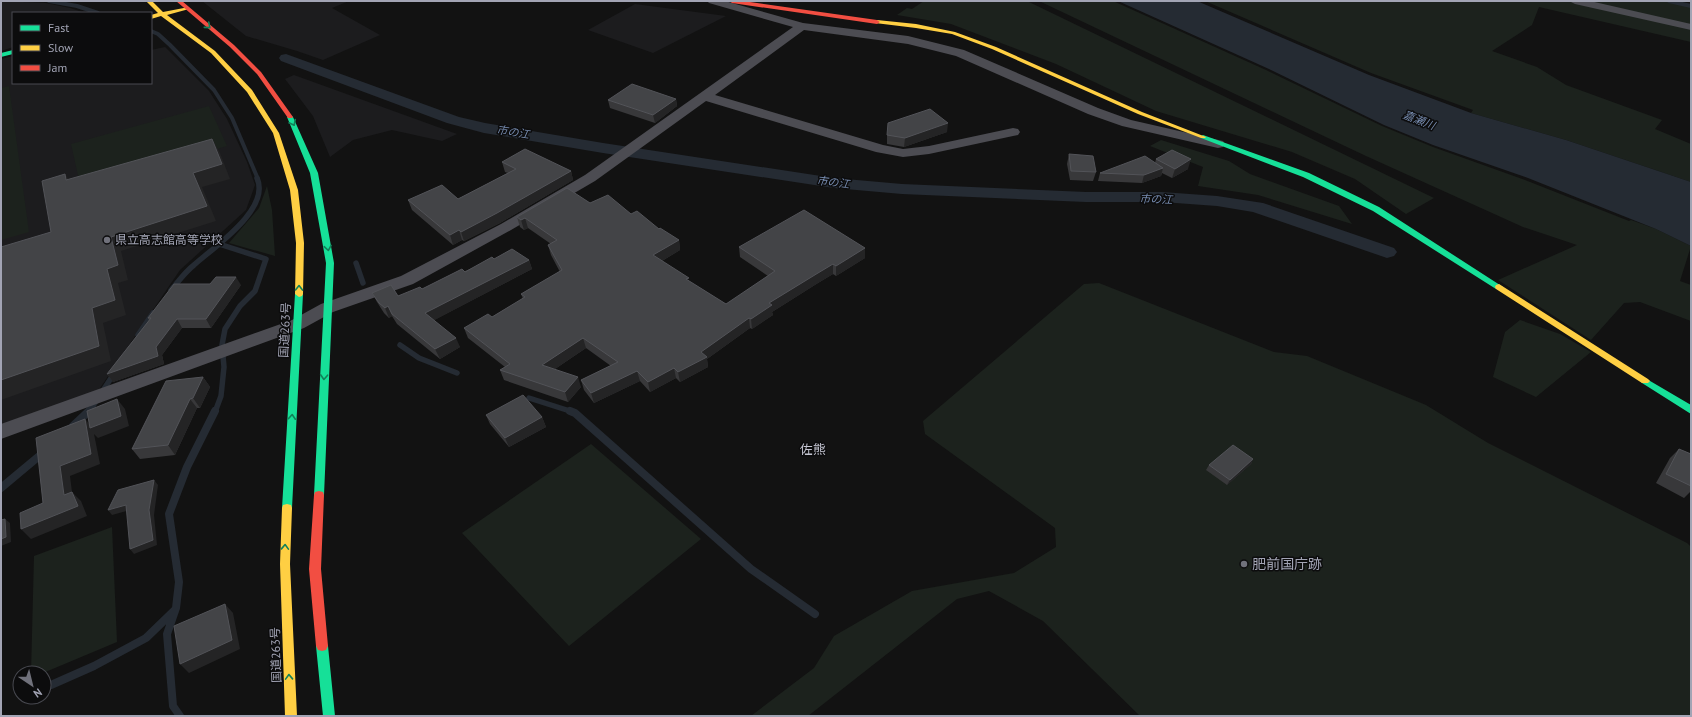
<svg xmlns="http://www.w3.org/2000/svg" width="1692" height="717" font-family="'PT Sans','Noto Sans JP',sans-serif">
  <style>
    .built { fill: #1c1c1e }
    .green { fill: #1c221d }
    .water { fill: #252b33 }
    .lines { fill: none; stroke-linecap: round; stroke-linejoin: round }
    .stream-far2 { stroke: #252b33; stroke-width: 4 }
    .stream-far1 { stroke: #252b33; stroke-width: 5.5 }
    .stream { stroke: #252b33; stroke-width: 8 }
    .canal { fill: #252b33; fill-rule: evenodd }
    .street { fill: #4c4c52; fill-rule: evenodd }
    .fast { fill: #16e098; fill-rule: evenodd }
    .slow { fill: #ffcf43; fill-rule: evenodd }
    .jam { fill: #f24e42; fill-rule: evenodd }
    .wall { fill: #38383a }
    .shaded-wall { fill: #242425 }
    .building { fill: #434447; stroke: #525358 }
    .oneway { stroke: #128159 }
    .poi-dot { fill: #70717b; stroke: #0c0c0d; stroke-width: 1.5 }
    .labels { text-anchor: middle; stroke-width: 3; stroke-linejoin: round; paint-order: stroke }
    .far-water-label { font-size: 11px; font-style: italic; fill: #778cb0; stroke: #0c0c0d }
    .poi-label { font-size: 12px; fill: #a2a4b4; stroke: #0c0c0d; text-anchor: start }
    .street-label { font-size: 12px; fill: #a2a4b4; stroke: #0c0c0d }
    .neighbourhood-label { font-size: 13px; fill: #c3c4d0; stroke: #0c0c0d }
    .near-poi-label { font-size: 14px; fill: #a2a4b4; stroke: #0c0c0d; text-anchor: start }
  </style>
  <rect width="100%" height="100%" fill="#121212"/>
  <path class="built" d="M 1,1 L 46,3 L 70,8 L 85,13 L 13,13 L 13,47 L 1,51 Z
    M 202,1 L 349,1 L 332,8 L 380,35 L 323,60 L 297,51 L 246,36 Z
    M 635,4 L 726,16 L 653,53 L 588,30 Z
    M 165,47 L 209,91 L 227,119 L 247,162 L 255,185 L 246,210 L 180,270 L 98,391 L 1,426 L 1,59 L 13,56 L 13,83 L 151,83 L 151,50 Z
    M 294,75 L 457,134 L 442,141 L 392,130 L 353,140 L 330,157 L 313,116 L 285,79 Z"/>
  <path class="green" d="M 924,1 L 1027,1 L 1434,198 L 1406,214 L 1355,179 L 1292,152 L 1156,111 L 1056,64 L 951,24 L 897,15 L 907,8 L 912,9 Z
    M 1039,1 L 1113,1 L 1266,70 L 1382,126 L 1433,147 L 1525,180 L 1629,221 L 1631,220 L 1656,229 L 1691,246 L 1680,281 L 1691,285 L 1691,321 L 1640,302 L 1624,303 L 1591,340 L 1498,280 L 1577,245 L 1523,227 L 1366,156 Z
    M 1205,1 L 1664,1 L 1691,7 L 1691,42 L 1539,7 L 1532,25 L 1492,51 L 1537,67 L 1566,85 L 1662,120 L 1655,129 L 1691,144 L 1691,182 L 1566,140 L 1471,113 L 1473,110 L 1371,73 Z
    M 9,86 L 29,232 L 1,240 L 1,88 Z
    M 209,106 L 227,146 L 81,189 L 71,144 Z
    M 1161,140 L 1229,161 L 1250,174 L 1339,206 L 1352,224 L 1258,195 L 1198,186 L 1203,167 L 1150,146 Z
    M 267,186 L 272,210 L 275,256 L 229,243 L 259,208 Z
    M 1099,283 L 1274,352 L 1307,356 L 1426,405 L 1488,443 L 1687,543 L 1691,547 L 1691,716 L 1140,716 L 1043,621 L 989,591 L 957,599 L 808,716 L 751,716 L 814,668 L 834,636 L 912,591 L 1014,573 L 1056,547 L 1055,528 L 925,434 L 923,421 L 1084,284 Z
    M 1520,320 L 1560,334 L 1591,352 L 1536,397 L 1493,377 L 1505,332 Z
    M 591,444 L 701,539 L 569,646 L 462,533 Z
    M 112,527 L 117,642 L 43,673 L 31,673 L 34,556 Z"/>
  <path class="water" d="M 1118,1 L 1197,1 L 1369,75 L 1471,113 L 1566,140 L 1691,182 L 1691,246 L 1656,229 L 1528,178 L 1433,145 L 1384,125 L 1269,69 Z"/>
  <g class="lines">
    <path class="stream-far2" d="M 49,1 L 77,6 L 98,13
      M 1669,1 L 1691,6
      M 151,31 L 158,34 L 170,45 L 214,90 L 232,118 L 258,179"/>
    <path class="stream-far1" d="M 356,263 L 363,283
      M 171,290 C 178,282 185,272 194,265 C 214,247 271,209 257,178
      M 138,335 L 153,313
      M 400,345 L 419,358 L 457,373
      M 529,398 L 573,412
      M 89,412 L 115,372
      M 215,412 L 221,396 L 224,367 L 222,345 L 225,329 L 240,306 L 255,291 L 266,259 L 219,244"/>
    <path class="stream" d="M 570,411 L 575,413 L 751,569 L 815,614
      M 73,426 L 89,411
      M 1,488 L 44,452
      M 51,685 L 94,666 L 146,638 L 175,610
      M 180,716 L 173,706 L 167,634 L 176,608 L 179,582 L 169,514 L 187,467 L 215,411"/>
    <path class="canal" d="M 286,54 L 459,117 L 485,123 L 603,143 L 834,178 L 902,184 L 1086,192 L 1162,192 L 1217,196 L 1263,203 L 1394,248 L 1397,252 L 1394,256 L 1387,258 L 1253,212 L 1217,206 L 1162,202 L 1086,202 L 902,194 L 834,188 L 603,153 L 484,133 L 447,123 L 281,61 L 279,58 L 281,55 Z"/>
    <path class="street" d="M 707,1 L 725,1 L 803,23 L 908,36 L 964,50 L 1098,108 L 1131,120 L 1223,141 L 1225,144 L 1223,147 L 1218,148 L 1122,126 L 1088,114 L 956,56 L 908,44 L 804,30 L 715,95 L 883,145 L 903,149 L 929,146 L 1013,128 L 1018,129 L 1020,132 L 1018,135 L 1013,136 L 929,154 L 903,157 L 876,152 L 706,101 L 595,181 L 511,230 L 413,284 L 333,312 L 304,328 L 1,439 L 1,424 L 292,320 L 321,304 L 401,276 L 501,224 L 585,175 L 793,27 L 709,3 Z
      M 1569,1 L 1590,1 L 1691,24 L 1691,30 L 1575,4 Z"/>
    <path class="fast" d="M 13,50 L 13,54 L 1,57 L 1,53 Z
      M 290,115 L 293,117 L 318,173 L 334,263 L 324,495 L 323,498 L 319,499 L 315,498 L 314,495 L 326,263 L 310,173 L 287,117 Z
      M 1203,135 L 1309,173 L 1379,207 L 1503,287 L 1502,289 L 1496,289 L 1373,211 L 1303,177 L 1201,138 L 1201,136 Z
      M 299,291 L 303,294 L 292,508 L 291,511 L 287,512 L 283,511 L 282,508 L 295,294 Z
      M 1645,378 L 1691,405 L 1691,414 L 1642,383 L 1640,381 Z
      M 322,641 L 326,642 L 328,646 L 335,716 L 323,716 L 316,646 L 318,642 Z"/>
    <path class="slow" d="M 146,1 L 152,1 L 163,12 L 189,7 L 189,9 L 167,15 L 215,51 L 252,90 L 279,133 L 298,190 L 304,243 L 303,294 L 302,296 L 299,297 L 295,294 L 296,243 L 290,190 L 273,133 L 247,92 L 211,53 L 161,16 L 151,19 L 151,15 L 158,13 Z
      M 877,20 L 916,24 L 955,32 L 996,47 L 1142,112 L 1206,137 L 1205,138 L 1201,138 L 1138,114 L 992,49 L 952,34 L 916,28 L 875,23 L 874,22 Z
      M 1499,284 L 1648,379 L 1650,381 L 1648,383 L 1642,383 L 1496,289 L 1495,287 L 1496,285 Z
      M 287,504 L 291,505 L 292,508 L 290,564 L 297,716 L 285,716 L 280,564 L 282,508 L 283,505 Z"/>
    <path class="jam" d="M 176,1 L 182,1 L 234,45 L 261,72 L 293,117 L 292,118 L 288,118 L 257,74 L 230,47 Z
      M 729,1 L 743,1 L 877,20 L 880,22 L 877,24 L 732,3 Z
      M 319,491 L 323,492 L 324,495 L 321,569 L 328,646 L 326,650 L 322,651 L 318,650 L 316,646 L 309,569 L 314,495 L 315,492 Z"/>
  </g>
  <path class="wall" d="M 676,99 L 677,106 L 655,123 L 610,108 L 608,100 Z
    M 947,132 L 904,147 L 887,144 L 887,135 Z
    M 1069,154 L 1096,172 L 1093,181 L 1070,180 L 1067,164 Z
    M 1156,159 L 1188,169 L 1172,178 L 1162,173 L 1161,176 L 1142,183 L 1098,181 L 1100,173 L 1155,163 Z
    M 502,162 L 571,171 L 573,180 L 500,223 L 464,241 L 462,240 L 453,245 L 412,210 L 408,200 L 458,199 L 508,173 L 505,172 Z
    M 590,203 L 631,214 L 679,240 L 680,250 L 662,261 L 690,282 L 726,304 L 768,276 L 740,257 L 739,247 L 865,248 L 865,258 L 836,276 L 833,274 L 818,283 L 772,312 L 773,315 L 752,329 L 750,328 L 707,359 L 708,367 L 680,382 L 676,378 L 650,392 L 640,381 L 594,403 L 584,390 L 581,380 L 611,366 L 586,348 L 555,369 L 581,387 L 568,402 L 504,380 L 500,370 L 505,367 L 468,338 L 464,328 L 492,317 L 523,299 L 521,294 L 560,272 L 551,255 L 548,245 L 551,244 L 528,228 L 524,230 L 520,227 L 517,217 Z
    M 494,259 L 529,260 L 532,269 L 434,320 L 460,347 L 440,359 L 397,324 L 392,316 L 389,318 L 384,313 L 377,302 L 372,293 L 398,296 L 422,289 Z
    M 241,285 L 211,328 L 182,328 L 162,355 L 164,364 L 113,382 L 107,374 L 149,320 L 148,318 Z
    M 203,377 L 210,387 L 200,408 L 197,408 L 175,455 L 140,459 L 132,449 Z
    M 486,415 L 542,417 L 546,427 L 509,447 L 490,424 Z
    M 1679,449 L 1691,454 L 1691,491 L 1684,498 L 1656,483 L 1670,458 Z
    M 1253,459 L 1251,464 L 1227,485 L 1206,470 L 1209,465 Z"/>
  <path class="shaded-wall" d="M 676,99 L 677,106 L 655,123 L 653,115 Z
    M 948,123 L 947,132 L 904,147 L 905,138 Z
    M 212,139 L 220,153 L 230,179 L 202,187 L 216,221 L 121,251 L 128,280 L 118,283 L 126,315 L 103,323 L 111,361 L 1,400 L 1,380 L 92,308 L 107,269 L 111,237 L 193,173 Z
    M 1191,159 L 1188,169 L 1172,178 L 1175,169 Z
    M 1163,168 L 1161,176 L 1142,183 L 1144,175 Z
    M 571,171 L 573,180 L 500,223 L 464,241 L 461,232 Z
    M 65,174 L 75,189 L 66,180 Z
    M 525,218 L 528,228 L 524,230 L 521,220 Z
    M 459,230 L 462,240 L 453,245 L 450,235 Z
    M 679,240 L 680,250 L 655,265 L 653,255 Z
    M 865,248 L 865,258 L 836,276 L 836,266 Z
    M 529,260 L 532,269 L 429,323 L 425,313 Z
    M 833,264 L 833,274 L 818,283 L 772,312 L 773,315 L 752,329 L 751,319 L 769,303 L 818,273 Z
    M 236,277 L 241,285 L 211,328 L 206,319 Z
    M 388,306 L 392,316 L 389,318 L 385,308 Z
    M 749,318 L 750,328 L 707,359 L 708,367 L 680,382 L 678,372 L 701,352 Z
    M 177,319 L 182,328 L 162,355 L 164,364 L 113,382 L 107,374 Z
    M 456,338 L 460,347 L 440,359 L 435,349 Z
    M 583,338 L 586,348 L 546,375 L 542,365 Z
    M 674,368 L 676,378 L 650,392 L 648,382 Z
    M 637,371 L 640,381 L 594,403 L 591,393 Z
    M 203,377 L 210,387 L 200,408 L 193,398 Z
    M 578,377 L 581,387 L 568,402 L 565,392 Z
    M 117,399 L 125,409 L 129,426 L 98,438 L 94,434 L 100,464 L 70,476 L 72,492 L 81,501 L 87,516 L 31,539 L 21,529 L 64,495 L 60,466 L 85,419 L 92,427 Z
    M 190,399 L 197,408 L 175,455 L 168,445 Z
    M 542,417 L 546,427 L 509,447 L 505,438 Z
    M 1253,459 L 1251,464 L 1227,485 L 1230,480 Z
    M 154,480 L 158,485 L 154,515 L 157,545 L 134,554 L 130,549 L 149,510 Z
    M 126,505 L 130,510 L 112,515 L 108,510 Z
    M 5,519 L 10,523 L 11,542 L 1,546 L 1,539 Z
    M 225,604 L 233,613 L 240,649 L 189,673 L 180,664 Z"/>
  <path class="building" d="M 632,84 L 676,99 L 653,115 L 608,100 Z
    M 930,109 L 948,123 L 905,138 L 887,135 L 888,123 Z
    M 212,139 L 222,164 L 193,173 L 207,206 L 111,237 L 118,265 L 107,269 L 115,300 L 92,308 L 99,346 L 1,380 L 1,247 L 51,232 L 42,181 L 65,174 L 66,180 Z
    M 525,149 L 571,171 L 497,213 L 461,232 L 459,230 L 450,235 L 408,200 L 442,185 L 458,199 L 516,169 L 502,162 Z
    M 1172,150 L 1191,159 L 1175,169 L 1156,159 Z
    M 1069,154 L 1093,156 L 1096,172 L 1071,171 Z
    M 1145,156 L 1163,168 L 1144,175 L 1100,173 Z
    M 567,188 L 590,203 L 608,195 L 631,214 L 637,211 L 659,229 L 660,228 L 679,240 L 653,255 L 689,278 L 686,279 L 726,304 L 775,271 L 739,247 L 804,210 L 865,248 L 836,266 L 833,264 L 818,273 L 769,303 L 772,305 L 751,319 L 749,318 L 701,352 L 707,357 L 678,372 L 674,368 L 648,382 L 637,371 L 591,393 L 581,380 L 618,362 L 583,338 L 542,365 L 578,377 L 565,392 L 500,370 L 510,364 L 464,328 L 488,314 L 492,317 L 525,297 L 521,294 L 562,270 L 548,245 L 557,240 L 525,218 L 521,220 L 517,217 Z
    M 512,249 L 529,260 L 425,313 L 456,338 L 435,349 L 392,314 L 388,306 L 385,308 L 379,303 L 372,293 L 391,285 L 398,296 L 420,287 L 422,289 L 462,269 L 465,272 L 492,257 L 494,259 Z
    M 216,277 L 236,277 L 206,319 L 177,319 L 156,347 L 158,356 L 107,374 L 151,318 L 148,318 L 174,284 L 210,284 Z
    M 203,377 L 193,398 L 190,399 L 168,445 L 132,449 L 166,381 Z
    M 523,395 L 542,417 L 505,438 L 486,415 Z
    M 117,399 L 121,416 L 90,428 L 87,411 Z
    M 85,419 L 91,454 L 60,466 L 64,495 L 72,492 L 78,506 L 21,529 L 20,513 L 43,503 L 36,438 Z
    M 1233,445 L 1253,459 L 1230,480 L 1209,465 Z
    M 1679,449 L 1691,454 L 1691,486 L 1666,474 Z
    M 154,480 L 149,510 L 153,540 L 130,549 L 126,505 L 108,510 L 118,490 Z
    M 5,519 L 6,537 L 1,539 L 1,520 Z
    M 225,604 L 232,640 L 180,664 L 174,626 Z"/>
  <defs><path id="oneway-chevron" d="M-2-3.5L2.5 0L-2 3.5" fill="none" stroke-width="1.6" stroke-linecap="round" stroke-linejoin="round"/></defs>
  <g class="oneway">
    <use href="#oneway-chevron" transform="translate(208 26) rotate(40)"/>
    <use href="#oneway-chevron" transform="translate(293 123) rotate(63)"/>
    <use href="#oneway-chevron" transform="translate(328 248) rotate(81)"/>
    <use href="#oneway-chevron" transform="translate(299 288) rotate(-89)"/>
    <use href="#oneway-chevron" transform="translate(324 377) rotate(93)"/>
    <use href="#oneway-chevron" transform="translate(292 417) rotate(-86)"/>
    <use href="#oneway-chevron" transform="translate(285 547) rotate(-88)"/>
    <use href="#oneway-chevron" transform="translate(289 677) rotate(-92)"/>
  </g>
  <g class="poi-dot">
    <circle cx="107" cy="240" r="4"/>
    <circle cx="1244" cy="564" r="4"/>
  </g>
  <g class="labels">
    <g class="far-water-label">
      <text transform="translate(1419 120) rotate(21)" y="4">嘉瀬川</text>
      <text transform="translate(513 132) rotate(9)" y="4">市の江</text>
      <text transform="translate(833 182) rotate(7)" y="4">市の江</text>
      <text transform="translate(1156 199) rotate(2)" y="4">市の江</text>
    </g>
    <g class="poi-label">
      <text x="115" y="244">県立高志館高等学校</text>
    </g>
    <g class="street-label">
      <text transform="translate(285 330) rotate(-87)" y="4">国道263号</text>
      <text transform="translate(276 655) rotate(-92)" y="4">国道263号</text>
    </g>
    <g class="neighbourhood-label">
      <text x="813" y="454">佐熊</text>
    </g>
    <g class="near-poi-label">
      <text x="1252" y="569">肥前国庁跡</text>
    </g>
  </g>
  <rect width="1692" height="717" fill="none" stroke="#a2a4b4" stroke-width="4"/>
  <rect x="12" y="12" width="140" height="72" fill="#0c0c0d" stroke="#484950"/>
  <rect x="20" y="25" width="20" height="6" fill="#16e098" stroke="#484950"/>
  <text x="48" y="32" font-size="12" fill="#a2a4b4">Fast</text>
  <rect x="20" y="45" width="20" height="6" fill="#ffcf43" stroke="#484950"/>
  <text x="48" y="52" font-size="12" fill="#a2a4b4">Slow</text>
  <rect x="20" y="65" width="20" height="6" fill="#f24e42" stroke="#484950"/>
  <text x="48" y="72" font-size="12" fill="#a2a4b4">Jam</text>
  <g transform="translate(32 685) rotate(145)"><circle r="19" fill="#0c0c0d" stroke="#484950"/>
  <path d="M0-3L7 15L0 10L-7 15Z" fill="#70717b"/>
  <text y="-6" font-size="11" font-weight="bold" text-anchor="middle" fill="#a2a4b4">N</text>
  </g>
</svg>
